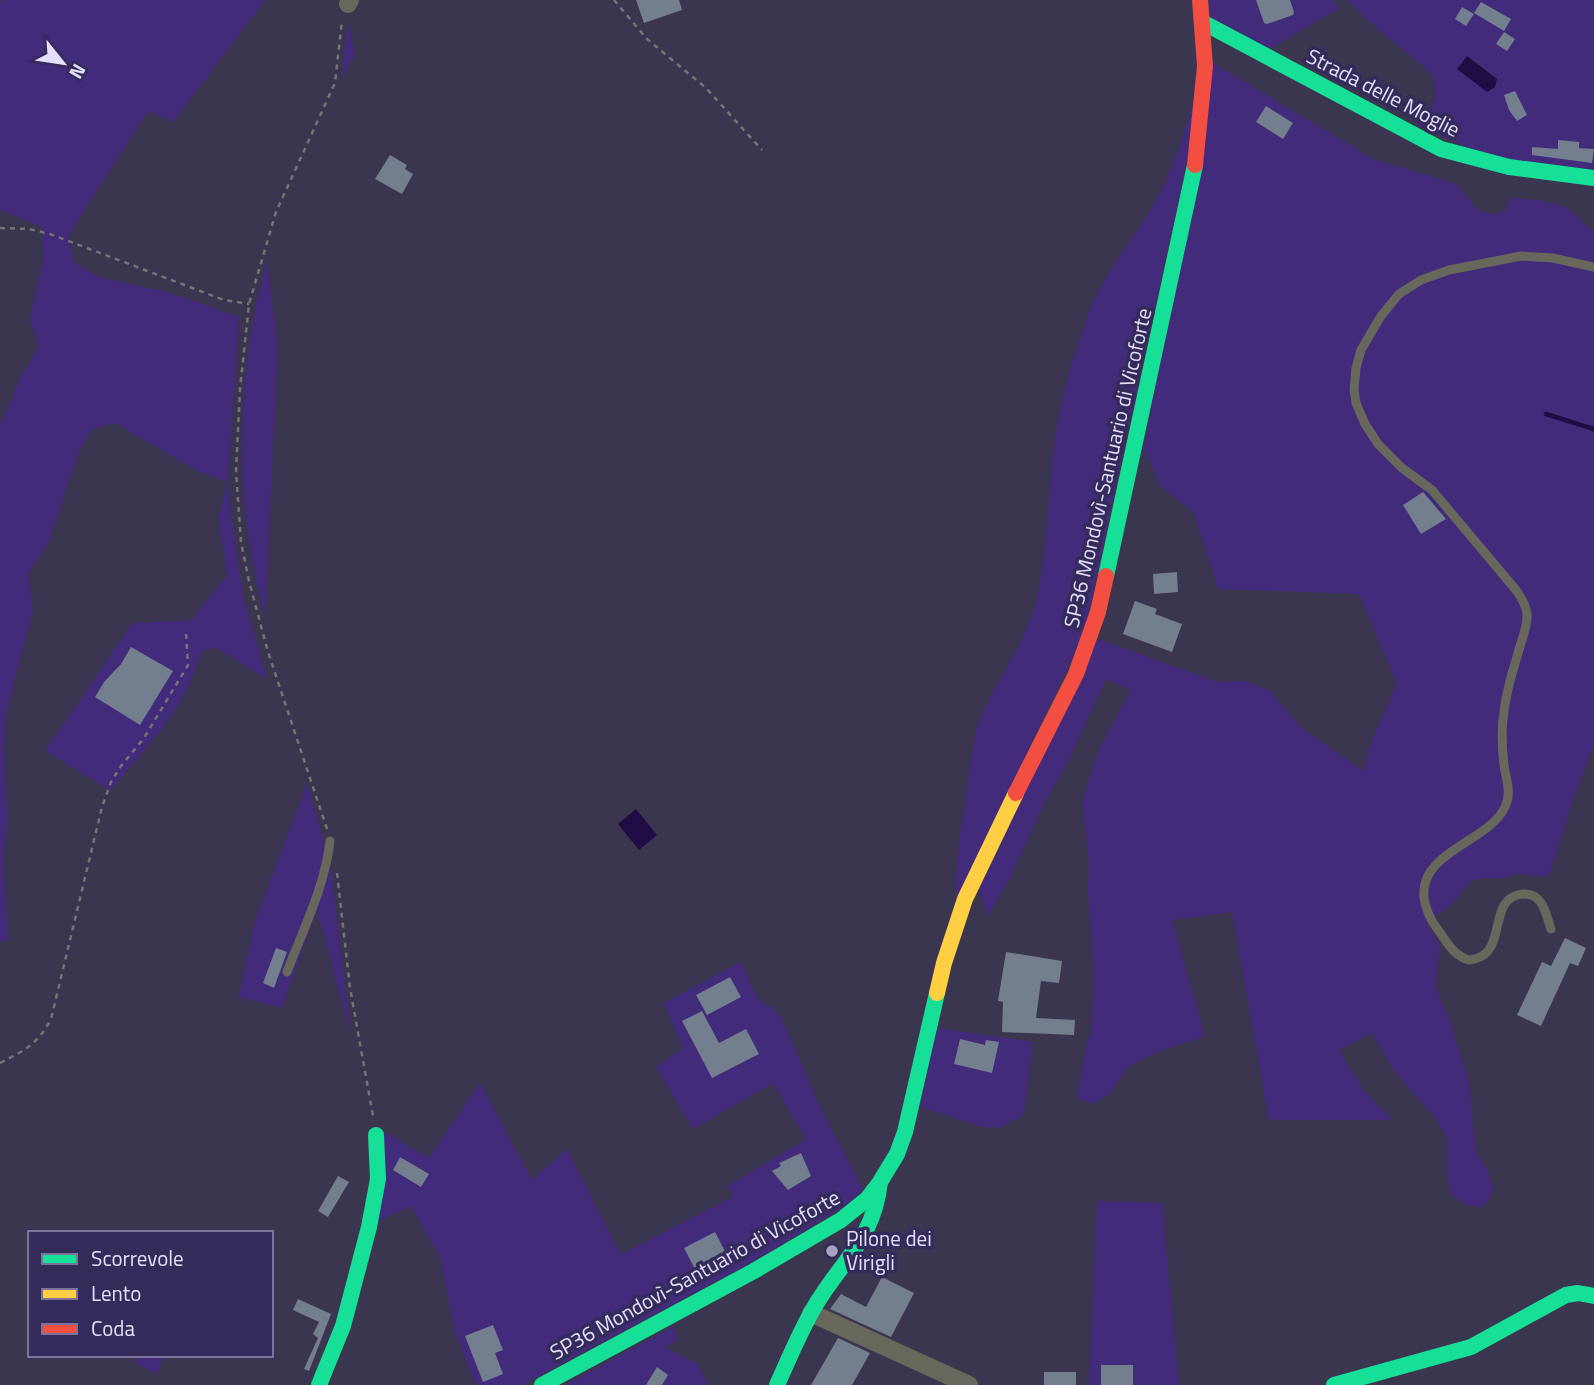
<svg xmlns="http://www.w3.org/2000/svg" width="1594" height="1385" font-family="'Titillium Web',sans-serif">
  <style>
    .green { fill: #412b7a }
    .water { fill: #1f0c44 }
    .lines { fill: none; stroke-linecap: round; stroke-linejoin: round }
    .stream { stroke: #1f0c44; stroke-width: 4.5 }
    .building { fill: #737e8f }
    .path { stroke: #757473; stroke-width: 2.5; stroke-dasharray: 5 5; stroke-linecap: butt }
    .lane { stroke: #67675b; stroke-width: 9 }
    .street { stroke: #67675b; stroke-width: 18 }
    .fast { stroke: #16e098; stroke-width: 16 }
    .slow { stroke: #ffcf43; stroke-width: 16 }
    .jam { stroke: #f24e42; stroke-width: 16 }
    .poi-dot { fill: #a8a4c0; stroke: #352b5a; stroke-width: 2.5 }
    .labels { text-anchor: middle; stroke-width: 7; stroke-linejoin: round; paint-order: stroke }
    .street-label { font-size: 21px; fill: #e3dffd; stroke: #352b5a }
    .poi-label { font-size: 21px; fill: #e3dffd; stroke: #352b5a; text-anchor: start }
  </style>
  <rect width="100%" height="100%" fill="#3b3650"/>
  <path class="green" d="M 2,0 L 265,0 L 173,122 L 148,111 L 68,236 L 75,263 L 99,277 L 170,293 L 239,317 L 228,482 L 230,508 L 243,595 L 267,679 L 215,647 L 202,651 C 183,711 151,743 110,790 L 45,751 L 132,623 L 191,620 L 227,575 L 218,517 L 228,482 L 199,472 L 115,423 L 92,429 L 79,451 L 49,542 L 28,574 L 33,611 L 7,709 L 4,747 L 8,821 L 3,860 L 9,940 L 0,941 L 0,425 L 21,376 L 39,347 L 30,318 L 43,259 L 42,227 L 0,210 L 0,6 Z
    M 1209,0 L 1333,0 L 1340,8 L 1266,51 L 1212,22 Z
    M 1348,0 L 1594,0 L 1594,173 L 1486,156 L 1417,125 C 1435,112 1438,94 1432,74 L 1366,19 Z
    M 348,23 L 355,54 L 341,80 Z
    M 1213,63 L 1375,160 L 1456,184 L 1478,210 L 1492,215 L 1506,211 L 1509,198 L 1538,200 L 1566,207 L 1594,232 L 1594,265 L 1528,254 L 1408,285 L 1357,355 L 1360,423 L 1368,437 L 1379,450 L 1431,494 L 1514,593 L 1522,610 L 1523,624 L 1506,685 L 1504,803 L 1491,820 L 1463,839 L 1431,865 L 1422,880 L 1420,887 L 1422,909 L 1427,923 L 1440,946 L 1435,987 L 1449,1018 L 1469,1082 L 1476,1152 L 1488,1172 L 1493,1187 L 1490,1199 L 1482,1207 L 1468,1206 L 1451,1195 L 1447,1172 L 1447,1137 L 1433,1115 L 1394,1071 L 1372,1033 L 1339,1050 L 1363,1090 L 1392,1120 L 1269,1120 L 1232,912 L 1172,920 L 1205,1036 L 1157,1052 L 1128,1067 L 1109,1094 L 1093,1104 L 1077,1098 L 1086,1045 L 1091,1033 L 1094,976 L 1088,891 L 1089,862 L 1082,802 L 1098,751 L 1131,690 L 1106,679 L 1070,758 L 1041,810 L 1011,876 L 988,917 L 979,888 L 1098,639 L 1217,682 L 1245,681 L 1270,691 L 1303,729 L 1363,771 L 1371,742 L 1397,684 L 1359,594 L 1218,589 L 1194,513 L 1161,487 L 1144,449 Z
    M 1196,93 L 1190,146 L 1084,633 L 956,902 C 954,867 961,832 966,797 C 970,770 971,740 982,714 C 998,678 1024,644 1035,605 C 1049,551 1047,493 1055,437 C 1061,396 1074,355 1088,315 C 1103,274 1134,240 1155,202 C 1174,168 1185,130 1196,93 Z
    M 1543,259 L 1594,270 L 1594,745 C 1575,788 1564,833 1548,877 L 1517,874 L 1498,879 L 1480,878 L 1470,882 L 1452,904 L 1434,917 C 1430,907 1426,896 1428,885 C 1434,855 1493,838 1508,810 L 1506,722 L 1510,695 L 1530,613 L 1436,489 L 1401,463 L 1379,441 L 1359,403 L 1356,388 L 1363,351 L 1396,300 L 1434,277 L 1510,260 Z
    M 267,260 L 278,346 L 265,617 C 233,501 235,376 267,260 Z
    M 307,783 L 331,867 L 351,1036 L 317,910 L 282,1008 L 239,997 L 254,924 Z
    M 740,962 L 760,1002 L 772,1007 L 781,1017 L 821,1109 L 863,1189 L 848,1204 L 750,1263 L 522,1385 L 476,1385 L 455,1334 L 440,1257 L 411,1206 L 376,1222 L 381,1130 L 429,1158 L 480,1083 L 532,1180 L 567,1149 L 620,1254 L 733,1197 L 727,1186 L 806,1139 L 773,1083 L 693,1129 L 656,1067 L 683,1048 L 663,1003 Z
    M 937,1028 L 1033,1042 L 1024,1114 C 1016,1122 1008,1121 1000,1128 L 982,1127 L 920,1107 Z
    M 1097,1201 L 1162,1203 L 1179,1385 L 1089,1385 Z
    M 673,1327 L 678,1340 L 664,1347 L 698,1364 L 708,1385 L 565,1385 Z
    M 139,1355 L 164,1355 L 157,1374 L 135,1363 Z"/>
  <path class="water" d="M 1467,56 L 1497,79 L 1495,87 L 1487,92 L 1457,69 Z
    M 636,809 L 657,835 L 639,850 L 618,824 Z"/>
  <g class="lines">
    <path class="stream" d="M 1546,414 L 1594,429"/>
  </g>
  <path class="building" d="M 636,0 L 679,0 L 682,10 L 644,23 Z
    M 1256,0 L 1290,0 L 1294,12 L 1293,15 L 1267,24 L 1264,23 Z
    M 1481,2 L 1511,19 L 1504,31 L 1474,13 Z
    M 1462,7 L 1474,14 L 1466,26 L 1455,19 Z
    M 1504,32 L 1515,39 L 1507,51 L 1496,44 Z
    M 1515,91 L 1527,115 L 1517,121 L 1509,110 L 1504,95 Z
    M 1266,106 L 1293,123 L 1283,139 L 1256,122 Z
    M 1558,140 L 1579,142 L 1579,148 L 1594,149 L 1592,163 L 1532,155 L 1532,147 L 1558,149 Z
    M 390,155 L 407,165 L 405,169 L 413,174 L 402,194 L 375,179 Z
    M 1423,492 L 1446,519 L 1421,534 L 1403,505 Z
    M 1177,572 L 1178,592 L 1154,594 L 1153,574 Z
    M 1135,601 L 1157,609 L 1155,614 L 1182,624 L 1172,652 L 1123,634 Z
    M 131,647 L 173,671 L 140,725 L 95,697 L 104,682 L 121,664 Z
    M 1565,938 L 1586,948 L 1578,966 L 1570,963 L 1541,1026 L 1517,1015 L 1542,962 L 1551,966 Z
    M 276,948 L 287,952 L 274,988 L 263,983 Z
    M 1006,952 L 1062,961 L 1059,983 L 1041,981 L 1036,1018 L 1075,1020 L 1074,1035 L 1002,1032 L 1003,1002 L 998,1001 Z
    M 730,977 L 741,997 L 707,1015 L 696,995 Z
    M 702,1011 L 719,1043 L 746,1029 L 759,1054 L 712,1078 L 682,1021 Z
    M 960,1039 L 985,1045 L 986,1040 L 999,1042 L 992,1073 L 954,1064 Z
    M 801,1153 L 811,1176 L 788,1190 L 772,1171 L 781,1166 L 779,1163 Z
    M 400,1157 L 429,1174 L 421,1187 L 393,1170 Z
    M 338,1176 L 349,1182 L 328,1217 L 318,1211 Z
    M 715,1232 L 727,1255 L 720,1258 L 722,1262 L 708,1269 L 706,1266 L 696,1271 L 684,1248 Z
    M 882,1277 L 914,1293 L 891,1337 L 830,1309 L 841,1294 L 866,1307 Z
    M 298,1299 L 331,1314 L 309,1371 L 304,1369 L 318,1338 L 313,1334 L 319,1322 L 293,1310 Z
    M 493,1325 L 503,1350 L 495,1353 L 503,1374 L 483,1382 L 465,1336 Z
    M 838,1338 L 870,1353 L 852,1385 L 811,1385 Z
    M 1101,1365 L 1133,1365 L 1133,1385 L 1101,1385 Z
    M 657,1367 L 668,1375 L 662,1385 L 646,1385 Z
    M 1044,1372 L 1076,1372 L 1076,1385 L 1044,1385 Z"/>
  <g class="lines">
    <path class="path" d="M 614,0 L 647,39 L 706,88 L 762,150
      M 0,228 L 29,229 L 50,234 L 224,300 L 249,304
      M 327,829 L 268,652 L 249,581 L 241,542 L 236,471 L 240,389 L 249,304 L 276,212 L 335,83 L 342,20
      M 337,873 L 350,988 L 373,1116
      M 0,1063 C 25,1050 37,1045 51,1019 L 102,807 L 111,782 L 121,766 L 144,738 L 188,665 L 186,633"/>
    <path class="lane" d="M 1551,929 C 1546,915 1543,892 1523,894 C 1493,896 1502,934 1488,951 C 1483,957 1477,959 1469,960 C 1452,955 1446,940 1436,927 C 1429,918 1426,909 1424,898 C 1419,851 1489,842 1505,807 C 1512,792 1506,780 1504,765 C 1502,748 1501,729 1504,712 C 1506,691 1513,670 1519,650 C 1522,638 1528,626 1527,614 C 1526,605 1521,597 1516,590 L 1432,490 L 1402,468 L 1378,444 L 1365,424 L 1356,403 L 1354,390 L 1356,368 L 1361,350 L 1381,316 L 1399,294 L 1421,280 L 1449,270 L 1521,256 L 1553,258 L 1594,267
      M 287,972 C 303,930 325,886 330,841"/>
    <path class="street" d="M 348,4 L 350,0
      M 811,1313 L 969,1385"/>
    <path class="fast" d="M 1204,23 L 1441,149 L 1509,167 L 1594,178
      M 1106,576 L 1195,165
      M 319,1385 L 343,1326 L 369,1227 L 378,1179 L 376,1135
      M 542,1385 L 754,1271 L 841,1220 L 867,1199 L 880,1182 L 897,1154 L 905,1132 L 937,993
      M 777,1385 C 790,1357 801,1328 818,1301 C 845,1258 874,1237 880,1182
      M 1334,1385 L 1471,1347 L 1566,1295 L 1578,1293 L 1594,1296"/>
    <path class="slow" d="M 937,993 L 944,963 L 965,899 L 1016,793"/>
    <path class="jam" d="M 1195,165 L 1205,66 L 1200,0
      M 1016,793 L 1076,674 L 1098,612 L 1106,576"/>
  </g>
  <circle class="poi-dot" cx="832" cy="1251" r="7"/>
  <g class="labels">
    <g class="street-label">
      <text transform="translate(1383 93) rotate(27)" y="7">Strada delle Moglie</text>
      <text transform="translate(1108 468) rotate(-77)" y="7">SP36 Mondovì-Santuario di Vicoforte</text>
      <text transform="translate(695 1275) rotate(-29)" y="7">SP36 Mondovì-Santuario di Vicoforte</text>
    </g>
    <g class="poi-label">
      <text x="846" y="1246">Pilone dei<tspan x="846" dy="24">Virigli</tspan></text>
    </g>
  </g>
  <rect x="28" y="1231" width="245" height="126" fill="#352b5a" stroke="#7b739b" stroke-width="2"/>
  <rect x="42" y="1254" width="35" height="10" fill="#16e098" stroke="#7b739b" stroke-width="2"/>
  <text x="91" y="1266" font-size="21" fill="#e3dffd">Scorrevole</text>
  <rect x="42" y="1289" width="35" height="10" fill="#ffcf43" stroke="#7b739b" stroke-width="2"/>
  <text x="91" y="1301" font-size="21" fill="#e3dffd">Lento</text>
  <rect x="42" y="1324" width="35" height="10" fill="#f24e42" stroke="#7b739b" stroke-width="2"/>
  <text x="91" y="1336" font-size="21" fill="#e3dffd">Coda</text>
  <g transform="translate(63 63) rotate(120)" stroke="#352b5a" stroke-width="5" paint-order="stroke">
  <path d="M0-5L12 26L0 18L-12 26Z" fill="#e3dffd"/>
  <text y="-10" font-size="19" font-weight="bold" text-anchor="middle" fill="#e3dffd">N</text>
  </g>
</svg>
